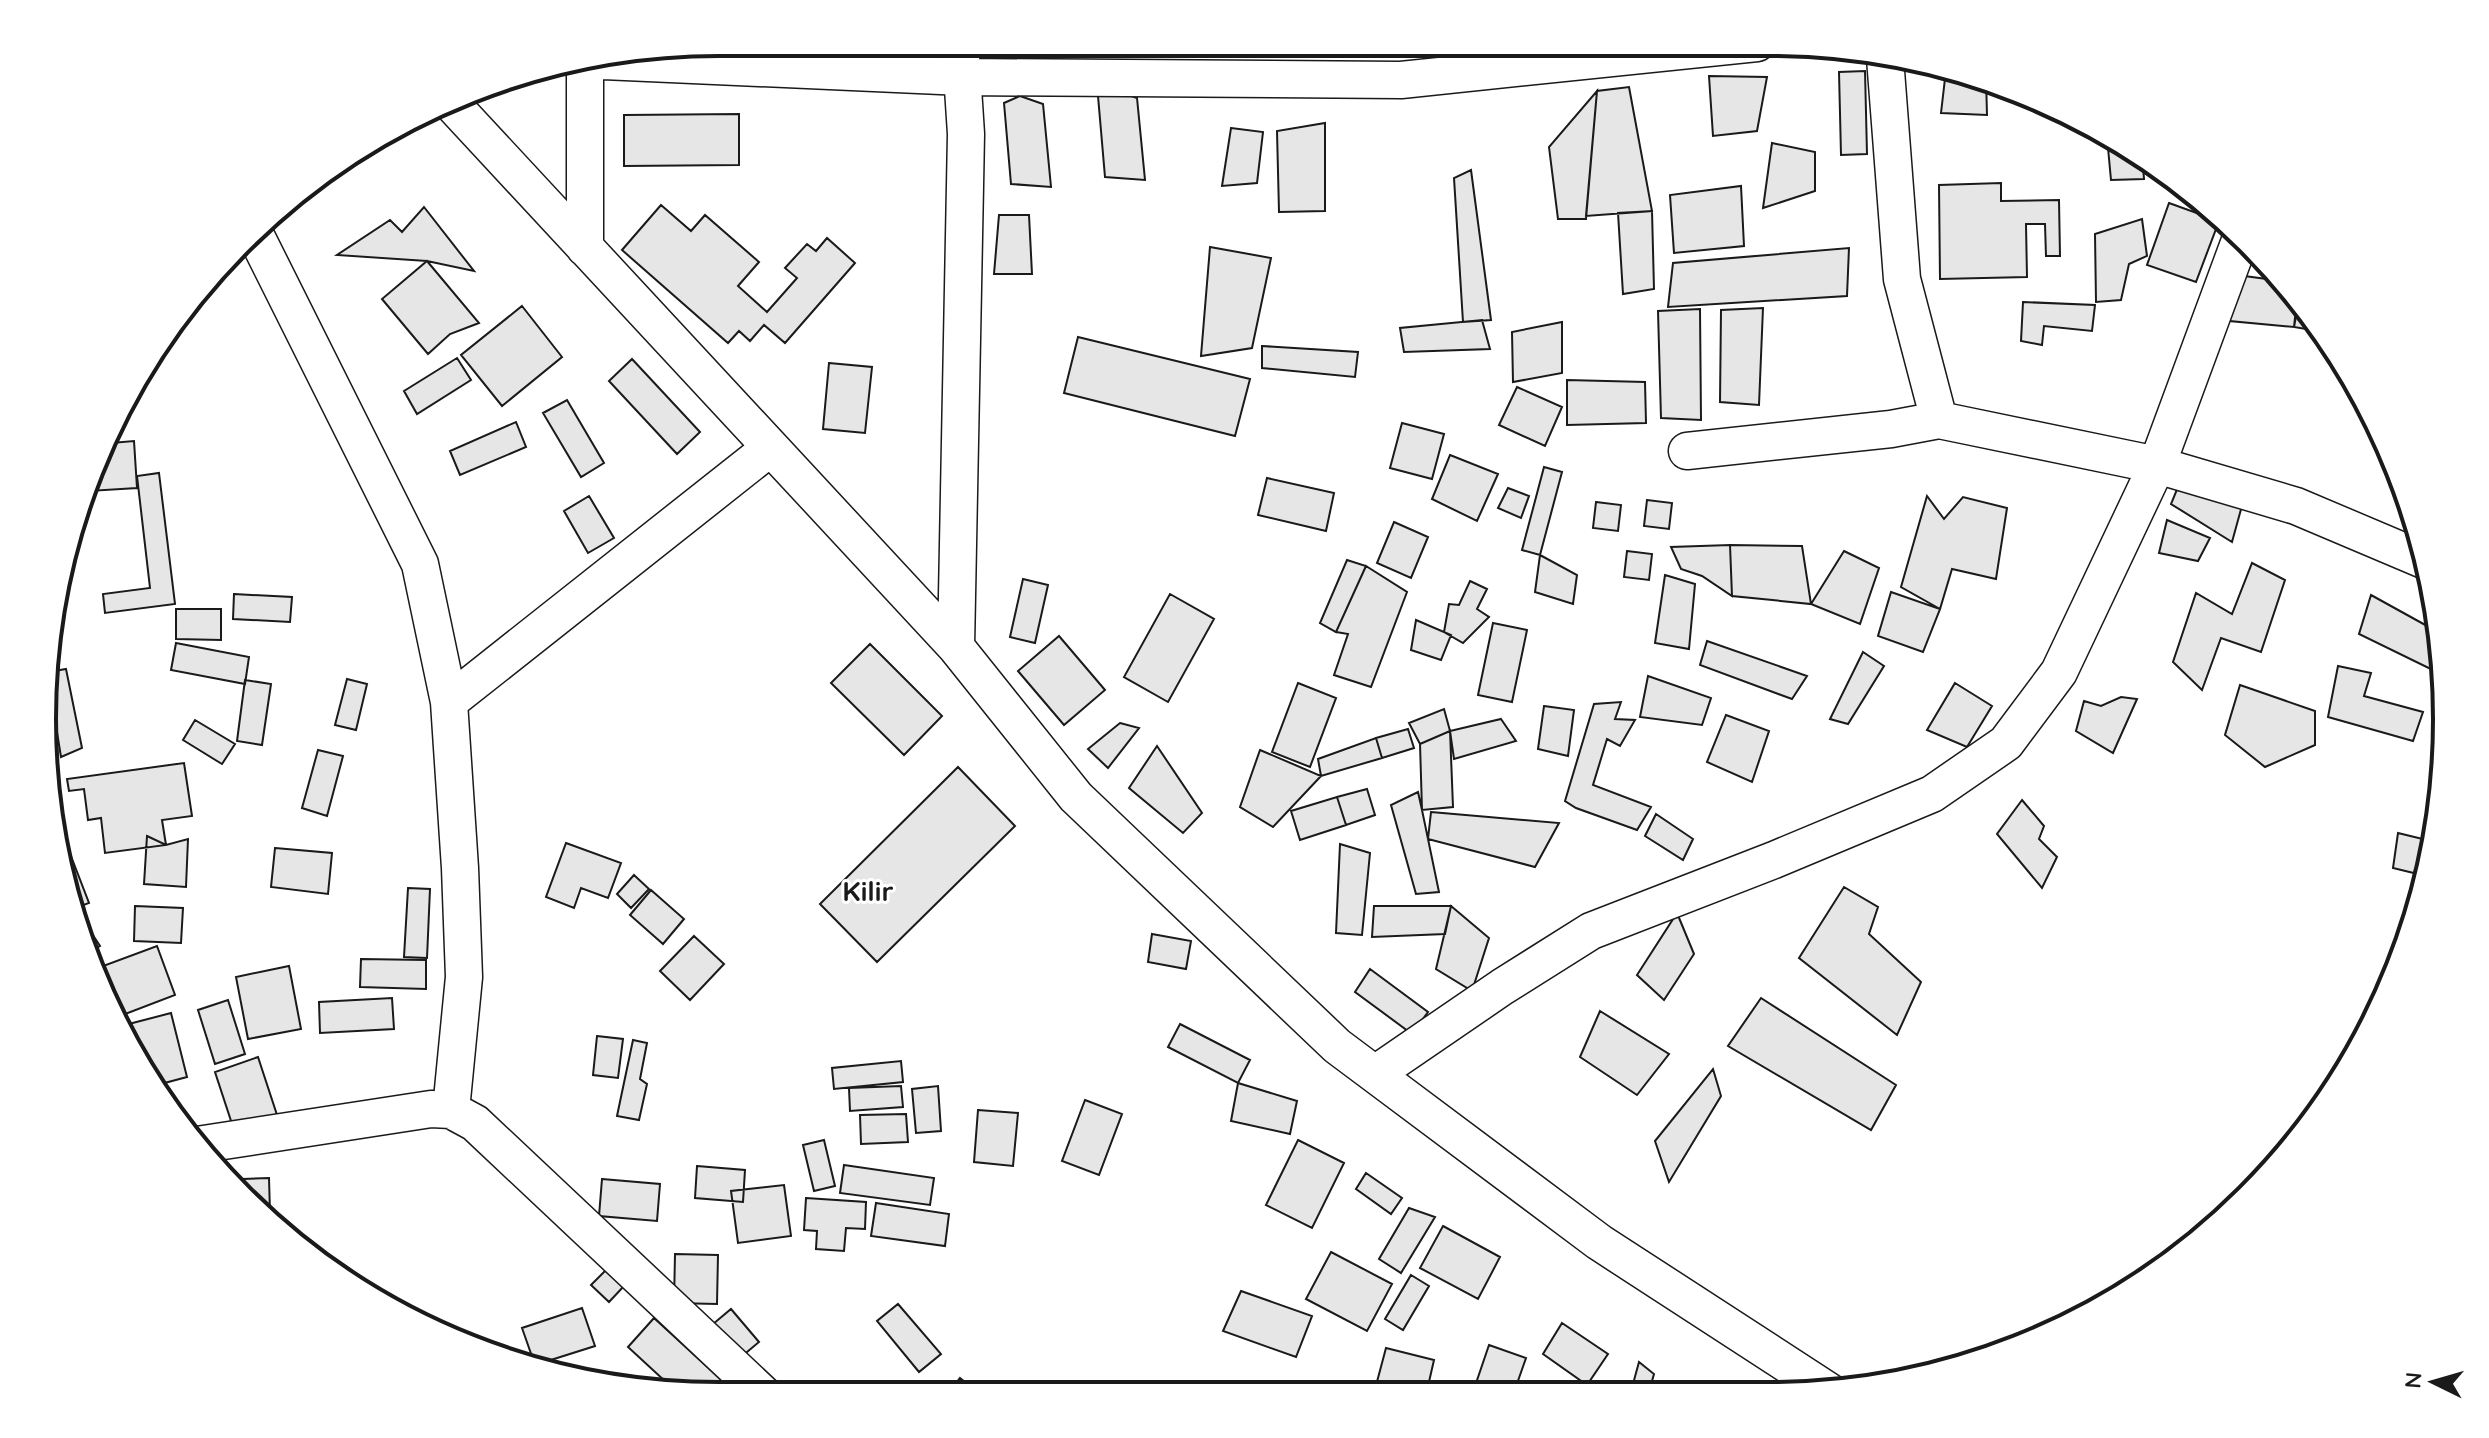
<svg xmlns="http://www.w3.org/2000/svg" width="2489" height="1438" font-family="Quicksand,sans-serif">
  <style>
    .building { fill: #e6e6e6; stroke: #1a1a1a; stroke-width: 2 }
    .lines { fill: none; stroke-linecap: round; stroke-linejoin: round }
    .minor-casing { stroke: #1a1a1a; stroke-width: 39 }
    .minor { stroke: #fff; stroke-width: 36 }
    .labels { text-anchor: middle; stroke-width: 6; stroke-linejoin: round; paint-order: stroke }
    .quarter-label { font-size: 28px; font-weight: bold; fill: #1a1a1a; stroke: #fff }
    .rim { fill: none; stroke: #1a1a1a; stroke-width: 4 }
  </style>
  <rect width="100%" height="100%" fill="#fff"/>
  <path class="building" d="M 1012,42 L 1120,43 L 1012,45 Z
    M 1428,43 L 1496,43 L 1497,69 L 1430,73 Z
    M 1505,43 L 1539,43 L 1539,47 L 1505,54 Z
    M 1946,70 L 1986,78 L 1987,115 L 1941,113 Z
    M 1865,71 L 1867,154 L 1841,155 L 1839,72 Z
    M 1709,76 L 1767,77 L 1757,131 L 1713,136 Z
    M 1629,87 L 1652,211 L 1586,216 L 1597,91 Z
    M 1115,90 L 1137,98 L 1145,180 L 1105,177 L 1098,96 Z
    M 1597,91 L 1586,219 L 1558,219 L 1549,147 Z
    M 1020,96 L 1043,104 L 1051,187 L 1011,184 L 1004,103 Z
    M 739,114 L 739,165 L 624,166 L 624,115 Z
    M 1325,123 L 1325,211 L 1279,212 L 1277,131 Z
    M 1231,128 L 1263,132 L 1257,183 L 1222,186 Z
    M 2107,137 L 2142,154 L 2144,179 L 2111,180 Z
    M 1772,143 L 1815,152 L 1815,191 L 1763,208 Z
    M 1471,170 L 1491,320 L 1463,322 L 1454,178 Z
    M 2001,183 L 2001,201 L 2059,200 L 2060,256 L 2046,256 L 2045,224 L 2026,224 L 2027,277 L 1940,279 L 1939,185 Z
    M 1741,186 L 1744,246 L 1674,253 L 1670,195 Z
    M 2169,203 L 2219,221 L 2196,282 L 2147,265 Z
    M 661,205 L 691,231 L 705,215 L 759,262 L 738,286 L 767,312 L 797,278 L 785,268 L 807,244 L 816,251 L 827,238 L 855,263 L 785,343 L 764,325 L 750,341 L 739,331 L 728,343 L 622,250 Z
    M 424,207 L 474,271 L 427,261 L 337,255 L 390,220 L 402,232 Z
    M 1652,211 L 1654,289 L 1623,294 L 1618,213 Z
    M 999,215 L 1029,215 L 1032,274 L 994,274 Z
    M 2142,219 L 2147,256 L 2129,264 L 2121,300 L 2096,302 L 2095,234 Z
    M 1210,247 L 1271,258 L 1252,348 L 1201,356 Z
    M 1849,248 L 1847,296 L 1668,307 L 1673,263 Z
    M 427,261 L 479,323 L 450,334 L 428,354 L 382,299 Z
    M 2229,274 L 2282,281 L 2297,299 L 2294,327 L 2219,320 Z
    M 2299,301 L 2324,332 L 2294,327 Z
    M 2023,302 L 2095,305 L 2092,331 L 2044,326 L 2042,345 L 2021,341 Z
    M 522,306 L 562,357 L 502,406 L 461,355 Z
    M 1763,308 L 1759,405 L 1720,402 L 1721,310 Z
    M 1700,309 L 1701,420 L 1661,418 L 1658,311 Z
    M 1482,320 L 1490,349 L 1404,352 L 1400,328 Z
    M 1562,322 L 1562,373 L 1513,382 L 1512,332 Z
    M 1078,337 L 1250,379 L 1235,436 L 1064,393 Z
    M 1262,346 L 1358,352 L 1355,377 L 1262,368 Z
    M 457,358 L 471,380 L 417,414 L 404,391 Z
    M 632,359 L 700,432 L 677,454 L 609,381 Z
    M 829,363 L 872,367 L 865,433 L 823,429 Z
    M 1567,380 L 1645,382 L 1646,423 L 1567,425 Z
    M 1517,387 L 1562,407 L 1545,446 L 1499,425 Z
    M 567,400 L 604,463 L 581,477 L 543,413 Z
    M 516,422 L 526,447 L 460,475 L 450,451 Z
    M 1402,423 L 1444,434 L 1432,479 L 1390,468 Z
    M 134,441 L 137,488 L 89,491 L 111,443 Z
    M 1450,455 L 1498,474 L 1477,521 L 1432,499 Z
    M 1544,467 L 1562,472 L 1540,555 L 1522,550 Z
    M 159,473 L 175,604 L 105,613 L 103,594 L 150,588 L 137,476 Z
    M 1267,478 L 1334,493 L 1326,531 L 1258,515 Z
    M 2180,482 L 2243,502 L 2232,542 L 2171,504 Z
    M 1508,488 L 1529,496 L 1521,518 L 1498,508 Z
    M 589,496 L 614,538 L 588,553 L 564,511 Z
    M 1927,496 L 1944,519 L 1963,497 L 2007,508 L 1996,579 L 1952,569 L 1940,609 L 1901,587 Z
    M 1647,500 L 1672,503 L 1669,529 L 1644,526 Z
    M 1596,502 L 1621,505 L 1618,531 L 1593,528 Z
    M 2167,520 L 2210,538 L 2198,561 L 2159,553 Z
    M 1394,522 L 1428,537 L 1411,578 L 1377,563 Z
    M 1730,545 L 1732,596 L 1702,576 L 1681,569 L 1671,547 Z
    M 1730,545 L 1802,546 L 1811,604 L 1732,596 Z
    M 1627,551 L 1652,554 L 1649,580 L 1624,577 Z
    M 1844,551 L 1879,568 L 1860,624 L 1811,604 Z
    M 1540,555 L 1577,575 L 1573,604 L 1535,592 Z
    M 1347,560 L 1366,566 L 1336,632 L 1320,623 Z
    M 2252,563 L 2285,580 L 2261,652 L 2221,638 L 2202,690 L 2173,662 L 2196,593 L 2232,614 Z
    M 1366,566 L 1407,592 L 1371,687 L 1334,675 L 1348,634 L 1336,632 Z
    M 1665,575 L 1695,584 L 1689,649 L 1655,643 Z
    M 1023,579 L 1048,585 L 1035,643 L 1010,637 Z
    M 1470,581 L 1487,589 L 1477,609 L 1489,617 L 1463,643 L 1444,632 L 1449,604 L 1459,605 Z
    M 1891,592 L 1940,609 L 1923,652 L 1878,636 Z
    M 234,594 L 292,597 L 290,622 L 233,619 Z
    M 1170,594 L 1214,619 L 1168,702 L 1124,677 Z
    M 2371,595 L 2438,632 L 2443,675 L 2359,634 Z
    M 176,609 L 221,609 L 221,640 L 176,639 Z
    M 1416,620 L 1451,635 L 1441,660 L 1411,650 Z
    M 1493,623 L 1527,630 L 1512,702 L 1478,695 Z
    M 1059,636 L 1105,690 L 1064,725 L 1018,671 Z
    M 1707,641 L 1807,676 L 1792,699 L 1700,665 Z
    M 176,643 L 249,657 L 245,684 L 171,670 Z
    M 870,644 L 942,716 L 904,755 L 831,683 Z
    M 1863,652 L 1884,666 L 1848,724 L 1830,719 Z
    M 2338,666 L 2371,673 L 2364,696 L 2423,712 L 2413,741 L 2328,717 Z
    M 66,669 L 82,748 L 61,757 L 48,676 L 48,672 Z
    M 1648,676 L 1711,698 L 1702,725 L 1640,717 Z
    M 347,679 L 367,684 L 356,730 L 335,725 Z
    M 245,680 L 271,684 L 262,745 L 237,741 Z
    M 1298,683 L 1336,698 L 1310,767 L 1272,752 Z
    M 1955,683 L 1992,706 L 1967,747 L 1927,730 Z
    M 2240,685 L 2315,711 L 2315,745 L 2265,767 L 2225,735 Z
    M 2121,697 L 2137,699 L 2113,753 L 2076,731 L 2084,701 L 2101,706 Z
    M 1621,702 L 1615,719 L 1635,720 L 1620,746 L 1607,739 L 1593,785 L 1651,807 L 1637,830 L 1576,808 L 1565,801 L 1594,704 Z
    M 1544,706 L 1574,710 L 1568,756 L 1538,749 Z
    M 1444,709 L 1450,731 L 1420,744 L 1409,723 Z
    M 1726,715 L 1769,731 L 1752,782 L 1707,762 Z
    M 1501,719 L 1516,741 L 1454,759 L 1450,731 Z
    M 195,720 L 235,744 L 222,764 L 183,740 Z
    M 1120,723 L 1139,728 L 1108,768 L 1088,749 Z
    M 1408,729 L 1414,748 L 1382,758 L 1376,738 Z
    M 1450,731 L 1453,807 L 1422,810 L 1420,744 Z
    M 1376,738 L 1382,758 L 1321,776 L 1318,759 Z
    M 1157,746 L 1202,813 L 1183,833 L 1129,788 Z
    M 318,750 L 343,756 L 327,816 L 302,808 Z
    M 1260,750 L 1321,776 L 1273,827 L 1240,807 Z
    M 184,763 L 192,816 L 162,820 L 166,845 L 105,853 L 101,818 L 88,820 L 84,789 L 69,791 L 67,779 Z
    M 958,767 L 1015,826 L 877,962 L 820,904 Z
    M 1367,789 L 1375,815 L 1346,825 L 1337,797 Z
    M 1418,792 L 1422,810 L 1439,892 L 1416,894 L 1391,805 Z
    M 1337,797 L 1346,825 L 1300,840 L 1291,811 Z
    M 2022,800 L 2044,826 L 2039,839 L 2057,857 L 2042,888 L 1997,834 Z
    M 1431,812 L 1559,823 L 1535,867 L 1428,839 Z
    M 1656,814 L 1693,839 L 1683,860 L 1645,836 Z
    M 2398,833 L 2435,842 L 2426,876 L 2393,868 Z
    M 147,836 L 166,845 L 188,839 L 186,887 L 144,884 Z
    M 64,838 L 89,903 L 73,909 L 62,839 Z
    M 566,843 L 621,863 L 608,898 L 581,888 L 574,908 L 546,897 Z
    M 1340,844 L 1370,853 L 1362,935 L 1336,933 Z
    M 275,848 L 332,853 L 328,894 L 271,887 Z
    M 634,875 L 649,889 L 631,908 L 617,894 Z
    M 1844,887 L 1878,907 L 1869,934 L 1921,982 L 1897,1035 L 1799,958 Z
    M 408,888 L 430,889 L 427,958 L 404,957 Z
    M 651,890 L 684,919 L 663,944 L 630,915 Z
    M 135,906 L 183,908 L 181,943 L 134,941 Z
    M 1374,906 L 1451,906 L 1445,934 L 1372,937 Z
    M 1451,906 L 1489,938 L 1472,991 L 1436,969 Z
    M 1677,913 L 1694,954 L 1664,1000 L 1637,975 Z
    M 81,917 L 100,946 L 87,954 L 78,937 L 76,923 Z
    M 1152,934 L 1191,941 L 1186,969 L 1148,962 Z
    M 694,936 L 724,964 L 690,1000 L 660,971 Z
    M 157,946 L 175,995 L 120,1016 L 95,969 Z
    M 361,959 L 426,960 L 426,989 L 360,987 Z
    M 289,966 L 301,1029 L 248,1039 L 236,977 Z
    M 1370,969 L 1428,1012 L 1412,1034 L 1355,992 Z
    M 392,998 L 394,1029 L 320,1033 L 319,1002 Z
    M 1761,998 L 1896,1085 L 1871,1130 L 1728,1046 Z
    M 228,1000 L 245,1054 L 215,1064 L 198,1010 Z
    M 1600,1011 L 1669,1054 L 1637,1095 L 1580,1057 Z
    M 171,1013 L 187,1077 L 157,1085 L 125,1025 Z
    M 1180,1024 L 1250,1060 L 1238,1083 L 1168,1047 Z
    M 597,1036 L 623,1039 L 618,1078 L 593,1075 Z
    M 633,1040 L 647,1043 L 640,1079 L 647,1084 L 639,1120 L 617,1116 Z
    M 258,1057 L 277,1115 L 234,1130 L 215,1072 Z
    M 901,1061 L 903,1082 L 834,1089 L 832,1068 Z
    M 1713,1069 L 1721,1096 L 1669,1182 L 1655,1141 Z
    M 1238,1083 L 1297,1101 L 1290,1134 L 1231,1121 Z
    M 901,1086 L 903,1107 L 850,1111 L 849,1088 Z
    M 938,1086 L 941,1131 L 916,1133 L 912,1089 Z
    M 1085,1100 L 1122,1114 L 1099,1175 L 1062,1161 Z
    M 978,1110 L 1018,1113 L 1013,1166 L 974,1162 Z
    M 906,1114 L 908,1142 L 861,1144 L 860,1115 Z
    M 824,1140 L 835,1186 L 814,1191 L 803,1145 Z
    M 1298,1140 L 1344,1163 L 1312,1228 L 1266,1205 Z
    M 844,1165 L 934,1178 L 930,1205 L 840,1193 Z
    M 697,1166 L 745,1170 L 743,1202 L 695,1198 Z
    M 1366,1173 L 1402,1198 L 1391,1214 L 1356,1189 Z
    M 269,1178 L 270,1213 L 243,1188 L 243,1179 Z
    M 602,1179 L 660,1184 L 657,1221 L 599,1216 Z
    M 784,1185 L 791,1236 L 738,1243 L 731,1191 Z
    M 806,1198 L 866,1202 L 865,1229 L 846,1228 L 844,1251 L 816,1249 L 817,1231 L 804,1230 Z
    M 876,1203 L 949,1214 L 945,1246 L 871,1236 Z
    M 1409,1208 L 1435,1217 L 1401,1273 L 1379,1259 Z
    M 1443,1226 L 1500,1257 L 1478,1299 L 1420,1268 Z
    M 1331,1252 L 1392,1284 L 1367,1331 L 1306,1299 Z
    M 675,1254 L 718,1255 L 717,1304 L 674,1303 Z
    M 607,1269 L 624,1286 L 609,1302 L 591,1285 Z
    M 1411,1275 L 1429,1286 L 1403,1330 L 1385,1319 Z
    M 1241,1291 L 1312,1316 L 1296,1357 L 1223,1331 Z
    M 898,1304 L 941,1354 L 919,1372 L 877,1321 Z
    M 582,1308 L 595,1346 L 535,1365 L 522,1328 Z
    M 731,1309 L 759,1342 L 741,1357 L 713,1324 Z
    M 654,1318 L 738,1395 L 680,1395 L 628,1347 Z
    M 1562,1323 L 1608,1354 L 1587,1385 L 1543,1354 Z
    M 1489,1345 L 1526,1358 L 1513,1395 L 1472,1395 Z
    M 1386,1348 L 1434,1360 L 1426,1395 L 1374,1393 Z
    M 1639,1362 L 1654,1374 L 1648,1395 L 1630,1395 Z
    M 960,1378 L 981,1395 L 947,1395 Z
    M 1332,1384 L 1354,1388 L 1354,1395 L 1331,1395 Z"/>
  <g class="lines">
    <defs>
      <path id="minor" d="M 1885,58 L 1902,279 L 1939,420
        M 603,61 L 963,77 L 1401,80 L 1757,43
        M 452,104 L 956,647 L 1076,797 L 1337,1046 L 1599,1242 L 1830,1392
        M 256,236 L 420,564 L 449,702 L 460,868 L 464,977 L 451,1110
        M 585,248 L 585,64
        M 1687,451 L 1891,429 L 1939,420 L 2157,465 L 2296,506 L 2426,561
        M 956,647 L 966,134 L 960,42
        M 449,702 L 770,448
        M 1375,1074 L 1502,987 L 1591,931 L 1774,860 L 1932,794 L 2006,743 L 2059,672 L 2157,465 L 2242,235
        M 197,1145 L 431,1109 L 451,1110 L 475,1123 L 764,1395"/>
    </defs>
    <use href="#minor" class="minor-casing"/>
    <use href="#minor" class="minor"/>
  </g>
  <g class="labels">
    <g class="quarter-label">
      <text x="868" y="901">Kilir</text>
    </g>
  </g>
  <path d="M0 0H2489V1438H0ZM719 56H1770A663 663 0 0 1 2433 719V719A663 663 0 0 1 1770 1382H719A663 663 0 0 1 56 719V719A663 663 0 0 1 719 56Z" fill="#fff" fill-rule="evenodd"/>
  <path class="rim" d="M719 56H1770A663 663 0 0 1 2433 719V719A663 663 0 0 1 1770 1382H719A663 663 0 0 1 56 719V719A663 663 0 0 1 719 56Z"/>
  <g transform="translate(2433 1382) rotate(275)" stroke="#ffffff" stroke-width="6" paint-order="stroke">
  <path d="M0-6L14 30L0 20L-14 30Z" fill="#1a1a1a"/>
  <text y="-12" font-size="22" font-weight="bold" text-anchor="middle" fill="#1a1a1a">N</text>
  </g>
</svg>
